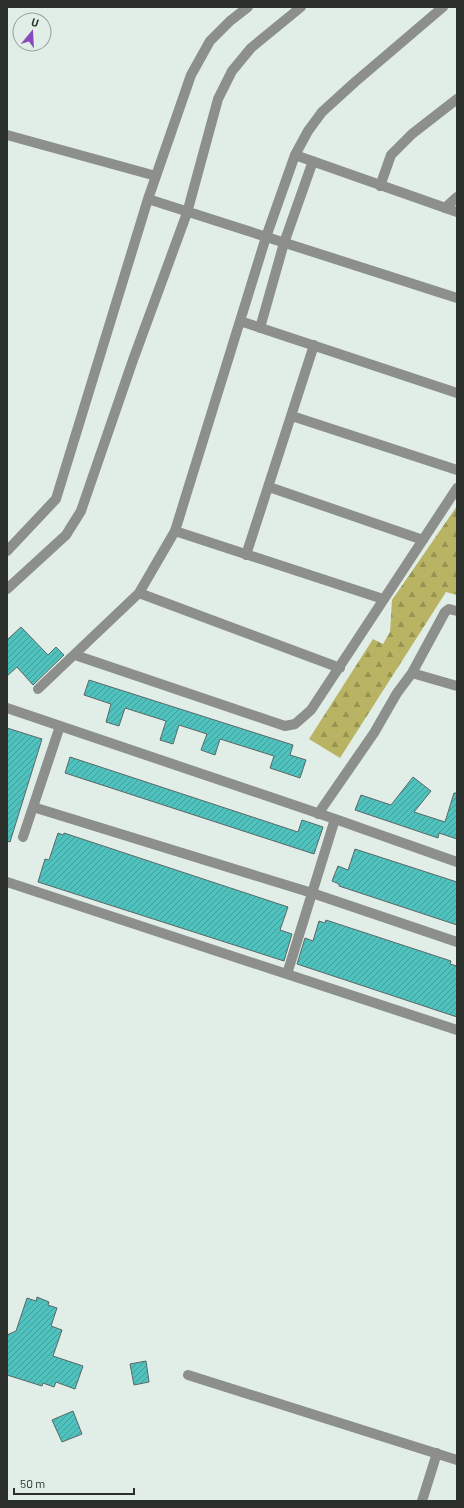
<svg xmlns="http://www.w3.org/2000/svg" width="464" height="1508" font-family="Barlow,sans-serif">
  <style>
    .forest { fill: url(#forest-firs) }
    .building { fill: url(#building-hatch); stroke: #5a6766 }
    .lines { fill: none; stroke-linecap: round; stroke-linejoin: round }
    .minor { stroke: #8c8f8b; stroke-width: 10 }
  </style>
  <defs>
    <pattern id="forest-firs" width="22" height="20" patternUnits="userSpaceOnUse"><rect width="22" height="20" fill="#b9b463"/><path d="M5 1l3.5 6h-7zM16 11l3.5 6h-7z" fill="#979352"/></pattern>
    <pattern id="building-hatch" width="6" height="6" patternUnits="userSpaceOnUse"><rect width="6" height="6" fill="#4fc2be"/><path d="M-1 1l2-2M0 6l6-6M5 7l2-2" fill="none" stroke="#429e9b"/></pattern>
  </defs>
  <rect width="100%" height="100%" fill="#e1eee7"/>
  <path class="forest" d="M 457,506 L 457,595 L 446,592 L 340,758 L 309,739 L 373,639 L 383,644 L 390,632 L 392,600 Z"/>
  <path class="building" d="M 21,627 L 48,655 L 56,647 L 64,655 L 33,685 L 17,667 L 7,676 L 7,640 Z
    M 89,680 L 293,745 L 290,755 L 306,760 L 300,778 L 270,768 L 274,756 L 220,739 L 215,755 L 201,750 L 207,734 L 179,725 L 173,744 L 160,740 L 166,721 L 125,708 L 119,726 L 106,722 L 111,704 L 84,695 Z
    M 7,728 L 42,739 L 10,842 L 7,841 Z
    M 70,757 L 298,832 L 302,820 L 323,827 L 314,854 L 65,773 Z
    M 413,777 L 431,791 L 414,812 L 445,822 L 454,793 L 457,793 L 457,839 L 439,833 L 438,838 L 355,810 L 361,795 L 391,805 Z
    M 58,833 L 63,835 L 64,833 L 288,907 L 280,930 L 292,934 L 284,961 L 38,882 L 45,859 L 49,860 Z
    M 355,849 L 457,882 L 457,925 L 339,886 L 339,884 L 332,881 L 338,866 L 348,870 Z
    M 326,920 L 451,961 L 450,964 L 457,966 L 457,1017 L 297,964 L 305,938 L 313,941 L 319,921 L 325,923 Z
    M 37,1297 L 49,1302 L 48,1305 L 57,1308 L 51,1326 L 62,1330 L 53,1356 L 83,1366 L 75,1389 L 56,1382 L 54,1387 L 43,1383 L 42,1386 L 7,1375 L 7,1335 L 16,1331 L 27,1298 L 36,1301 Z
    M 146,1361 L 149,1382 L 134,1385 L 130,1364 Z
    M 73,1411 L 82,1434 L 62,1442 L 52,1420 Z"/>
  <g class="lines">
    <path class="minor" d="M 7,135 L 156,176
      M 295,155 L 457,212
      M 380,186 L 391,155 L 412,134 L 457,99
      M 148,199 L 457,298
      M 445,208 L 457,197
      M 240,321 L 457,393
      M 260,328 L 284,243 L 313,161
      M 292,416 L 457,470
      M 269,487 L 423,540
      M 175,531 L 383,599
      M 7,551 L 56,499 L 148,199 L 191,75 L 210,41 L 230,21 L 248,7
      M 246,555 L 314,345
      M 7,589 L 66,535 L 81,511 L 133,360 L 187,213 L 218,99 L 232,71 L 251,48 L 301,7
      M 139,593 L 340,668
      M 457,611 L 449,609 L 445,612 L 412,673 L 457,686
      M 75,655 L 285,726 L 295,724 L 311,710 L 457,488
      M 38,689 L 139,593 L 175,531 L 266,237 L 295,155 L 308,131 L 322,112 L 355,82 L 443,7
      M 7,708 L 335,819 L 457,862
      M 33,807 L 312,893 L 457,942
      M 318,814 L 374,733 L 397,693 L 412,673
      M 23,837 L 60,726
      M 7,882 L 457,1030
      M 287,974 L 335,819
      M 188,1375 L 457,1460
      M 422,1501 L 437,1453"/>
  </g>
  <rect width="464" height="1508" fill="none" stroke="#2b302d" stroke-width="16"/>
  <g transform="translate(32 32) rotate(18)"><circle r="19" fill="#e1eee7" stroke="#98a29d"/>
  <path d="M0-3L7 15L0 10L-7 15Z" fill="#8b49be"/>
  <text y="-6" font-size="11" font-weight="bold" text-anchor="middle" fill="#2b302d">U</text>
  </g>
  <path d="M14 1488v6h120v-6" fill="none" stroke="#2b302d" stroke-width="2"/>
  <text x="20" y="1488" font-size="12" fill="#2b302d" stroke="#e1eee7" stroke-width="3" paint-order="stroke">50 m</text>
</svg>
